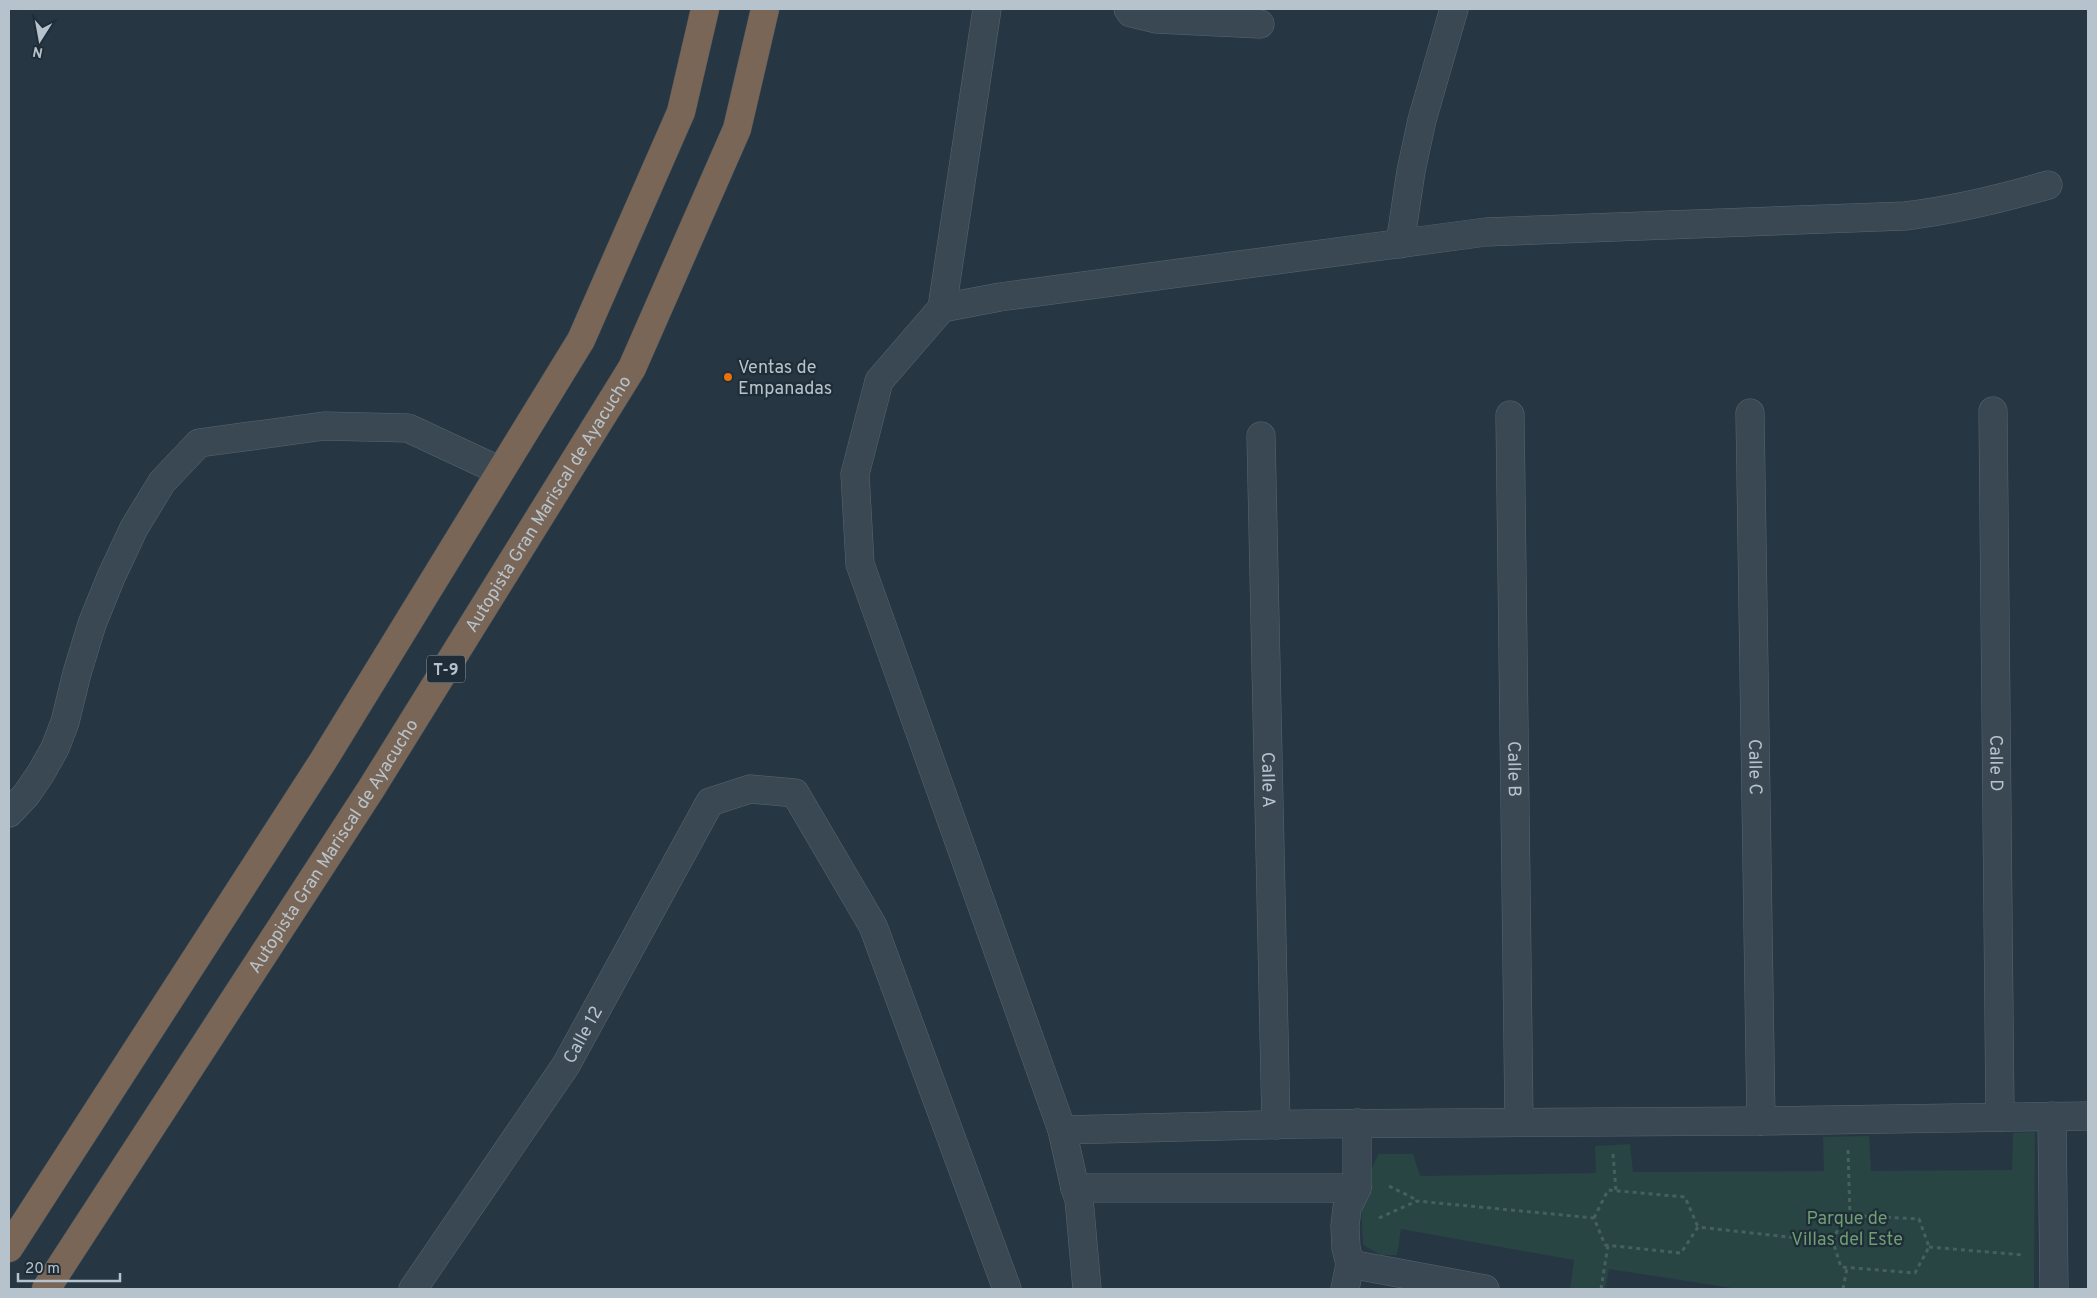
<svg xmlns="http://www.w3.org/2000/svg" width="2097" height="1298" font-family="Overpass,sans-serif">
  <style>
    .green { fill: #284443 }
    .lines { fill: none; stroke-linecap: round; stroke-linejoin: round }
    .minor-casing { stroke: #586670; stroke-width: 29 }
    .highway-casing { stroke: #45535d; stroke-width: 29 }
    .path { stroke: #46605f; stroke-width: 3; stroke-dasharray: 4 4; stroke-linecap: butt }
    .minor { stroke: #3a4853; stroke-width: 28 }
    .highway { stroke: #796657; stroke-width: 28 }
    .food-dot { fill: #e8710a; stroke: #1f2d38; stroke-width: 2 }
    .labels { text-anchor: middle; stroke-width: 4.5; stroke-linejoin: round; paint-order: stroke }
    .shield { fill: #1f2d38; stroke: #8996a0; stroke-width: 1 }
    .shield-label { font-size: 16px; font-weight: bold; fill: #b7c3cc }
    .poi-label { font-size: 18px; fill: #b7c3cc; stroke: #1f2d38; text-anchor: start }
    .street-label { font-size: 18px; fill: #b7c3cc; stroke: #1f2d38 }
    .park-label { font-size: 18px; fill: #6e9e71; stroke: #1f2d38 }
  </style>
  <rect width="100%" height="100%" fill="#263743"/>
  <path class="green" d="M 2035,1132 L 2034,1289 L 1738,1289 L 1609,1269 L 1605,1289 L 1570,1289 L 1574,1260 L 1401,1229 L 1397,1255 L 1381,1255 L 1363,1245 C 1361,1206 1359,1190 1379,1154 L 1413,1154 L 1420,1176 L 1596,1173 L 1595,1146 L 1630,1144 L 1633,1172 L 1824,1171 L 1823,1137 L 1869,1136 L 1871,1171 L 2012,1170 L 2013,1133 Z"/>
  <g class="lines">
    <defs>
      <g id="minor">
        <path d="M 987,9 L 942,308 L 879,381 L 855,474 L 860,564 L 1062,1130 L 1075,1188 L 1079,1199 L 1087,1289"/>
        <path d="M 1128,9 L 1131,13 L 1156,19 L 1260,24"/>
        <path d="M 1400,244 L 1411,171 L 1422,120 L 1454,9"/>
        <path d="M 942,308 L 1000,297 L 1486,232 L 1905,216 C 1954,210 2000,199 2048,185"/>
        <path id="s1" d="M 1993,411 L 2000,1117"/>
        <path id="s2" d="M 1750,413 L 1761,1121"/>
        <path id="s3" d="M 1510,415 L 1519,1121"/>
        <path id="s4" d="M 1261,436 L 1276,1125"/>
        <path d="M 9,813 L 26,795 L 41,773 L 55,748 L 65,722 L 77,673 L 92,624 L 111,577 L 134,528 L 162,482 L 199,443 L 324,426 L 408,428 L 500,471"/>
        <path d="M 2052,1116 L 2054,1289"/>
        <path d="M 1358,1123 L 1357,1123 L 1357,1188 L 1347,1208 L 1345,1226 L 1346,1248 L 1350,1264 L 1485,1289"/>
        <path d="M 1062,1130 L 1305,1124 L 1761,1121 L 2088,1116"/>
        <path d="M 1075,1188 L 1357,1188"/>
        <path id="s5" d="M 413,1289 L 566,1065 L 710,802 L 750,789 L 795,793 L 873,926 L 1007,1289"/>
        <path d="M 1345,1289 L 1350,1264"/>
      </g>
      <g id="highway">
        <path d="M 9,1248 L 323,761 L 581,340 L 681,112 L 705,9"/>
        <path id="s6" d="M 46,1289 L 371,789 L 632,368 L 737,129 L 765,9"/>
      </g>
    </defs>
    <use href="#minor" class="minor-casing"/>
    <use href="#highway" class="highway-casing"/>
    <path class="path" d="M 1848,1150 L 1850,1216
      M 1613,1154 L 1616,1191
      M 1389,1186 L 1417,1200
      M 1379,1218 L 1417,1201 L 1594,1218 L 1605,1245 L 1681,1253 L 1698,1227 L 1833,1242 L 1841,1267 L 1915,1273 L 1929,1247 L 1919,1219 L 1843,1215 L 1833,1242
      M 1594,1218 L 1608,1190 L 1685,1197 L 1698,1227
      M 1929,1247 L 2023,1255
      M 1601,1289 L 1608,1245
      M 1843,1289 L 1847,1268"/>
    <use href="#minor" class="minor"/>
    <use href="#highway" class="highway"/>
  </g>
  <circle class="food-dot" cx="728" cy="377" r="5"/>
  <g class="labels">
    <rect class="shield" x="427" y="655.5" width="38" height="27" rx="4"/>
    <g class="shield-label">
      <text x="446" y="675">T-9</text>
    </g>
    <g class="poi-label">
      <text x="738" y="373">Ventas de<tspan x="738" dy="21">Empanadas</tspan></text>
    </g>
    <g class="street-label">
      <text dy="6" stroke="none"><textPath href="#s6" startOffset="932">Autopista Gran Mariscal de Ayacucho</textPath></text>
      <text dy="6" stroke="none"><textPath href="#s1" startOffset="352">Calle D</textPath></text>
      <text dy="6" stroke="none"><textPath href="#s2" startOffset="354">Calle C</textPath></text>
      <text dy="6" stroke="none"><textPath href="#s3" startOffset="354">Calle B</textPath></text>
      <text dy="6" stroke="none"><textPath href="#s4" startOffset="344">Calle A</textPath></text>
      <text dy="6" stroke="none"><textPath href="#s6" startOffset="528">Autopista Gran Mariscal de Ayacucho</textPath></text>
      <text dy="6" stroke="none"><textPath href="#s5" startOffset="306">Calle 12</textPath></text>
    </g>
    <g class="park-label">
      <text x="1847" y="1224">Parque de<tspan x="1847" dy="21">Villas del Este</tspan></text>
    </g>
  </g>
  <rect width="2097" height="1298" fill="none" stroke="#b7c3cc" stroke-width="20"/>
  <g transform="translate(40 40) rotate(191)" stroke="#1f2d38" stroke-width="4" paint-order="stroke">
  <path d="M0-4L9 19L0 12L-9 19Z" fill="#b7c3cc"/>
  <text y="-8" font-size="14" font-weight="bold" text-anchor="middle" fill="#b7c3cc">N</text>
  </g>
  <path d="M18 1273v8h102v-8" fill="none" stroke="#b7c3cc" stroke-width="2.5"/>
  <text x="25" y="1273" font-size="15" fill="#b7c3cc" stroke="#1f2d38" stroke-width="4" paint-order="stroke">20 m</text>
</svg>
